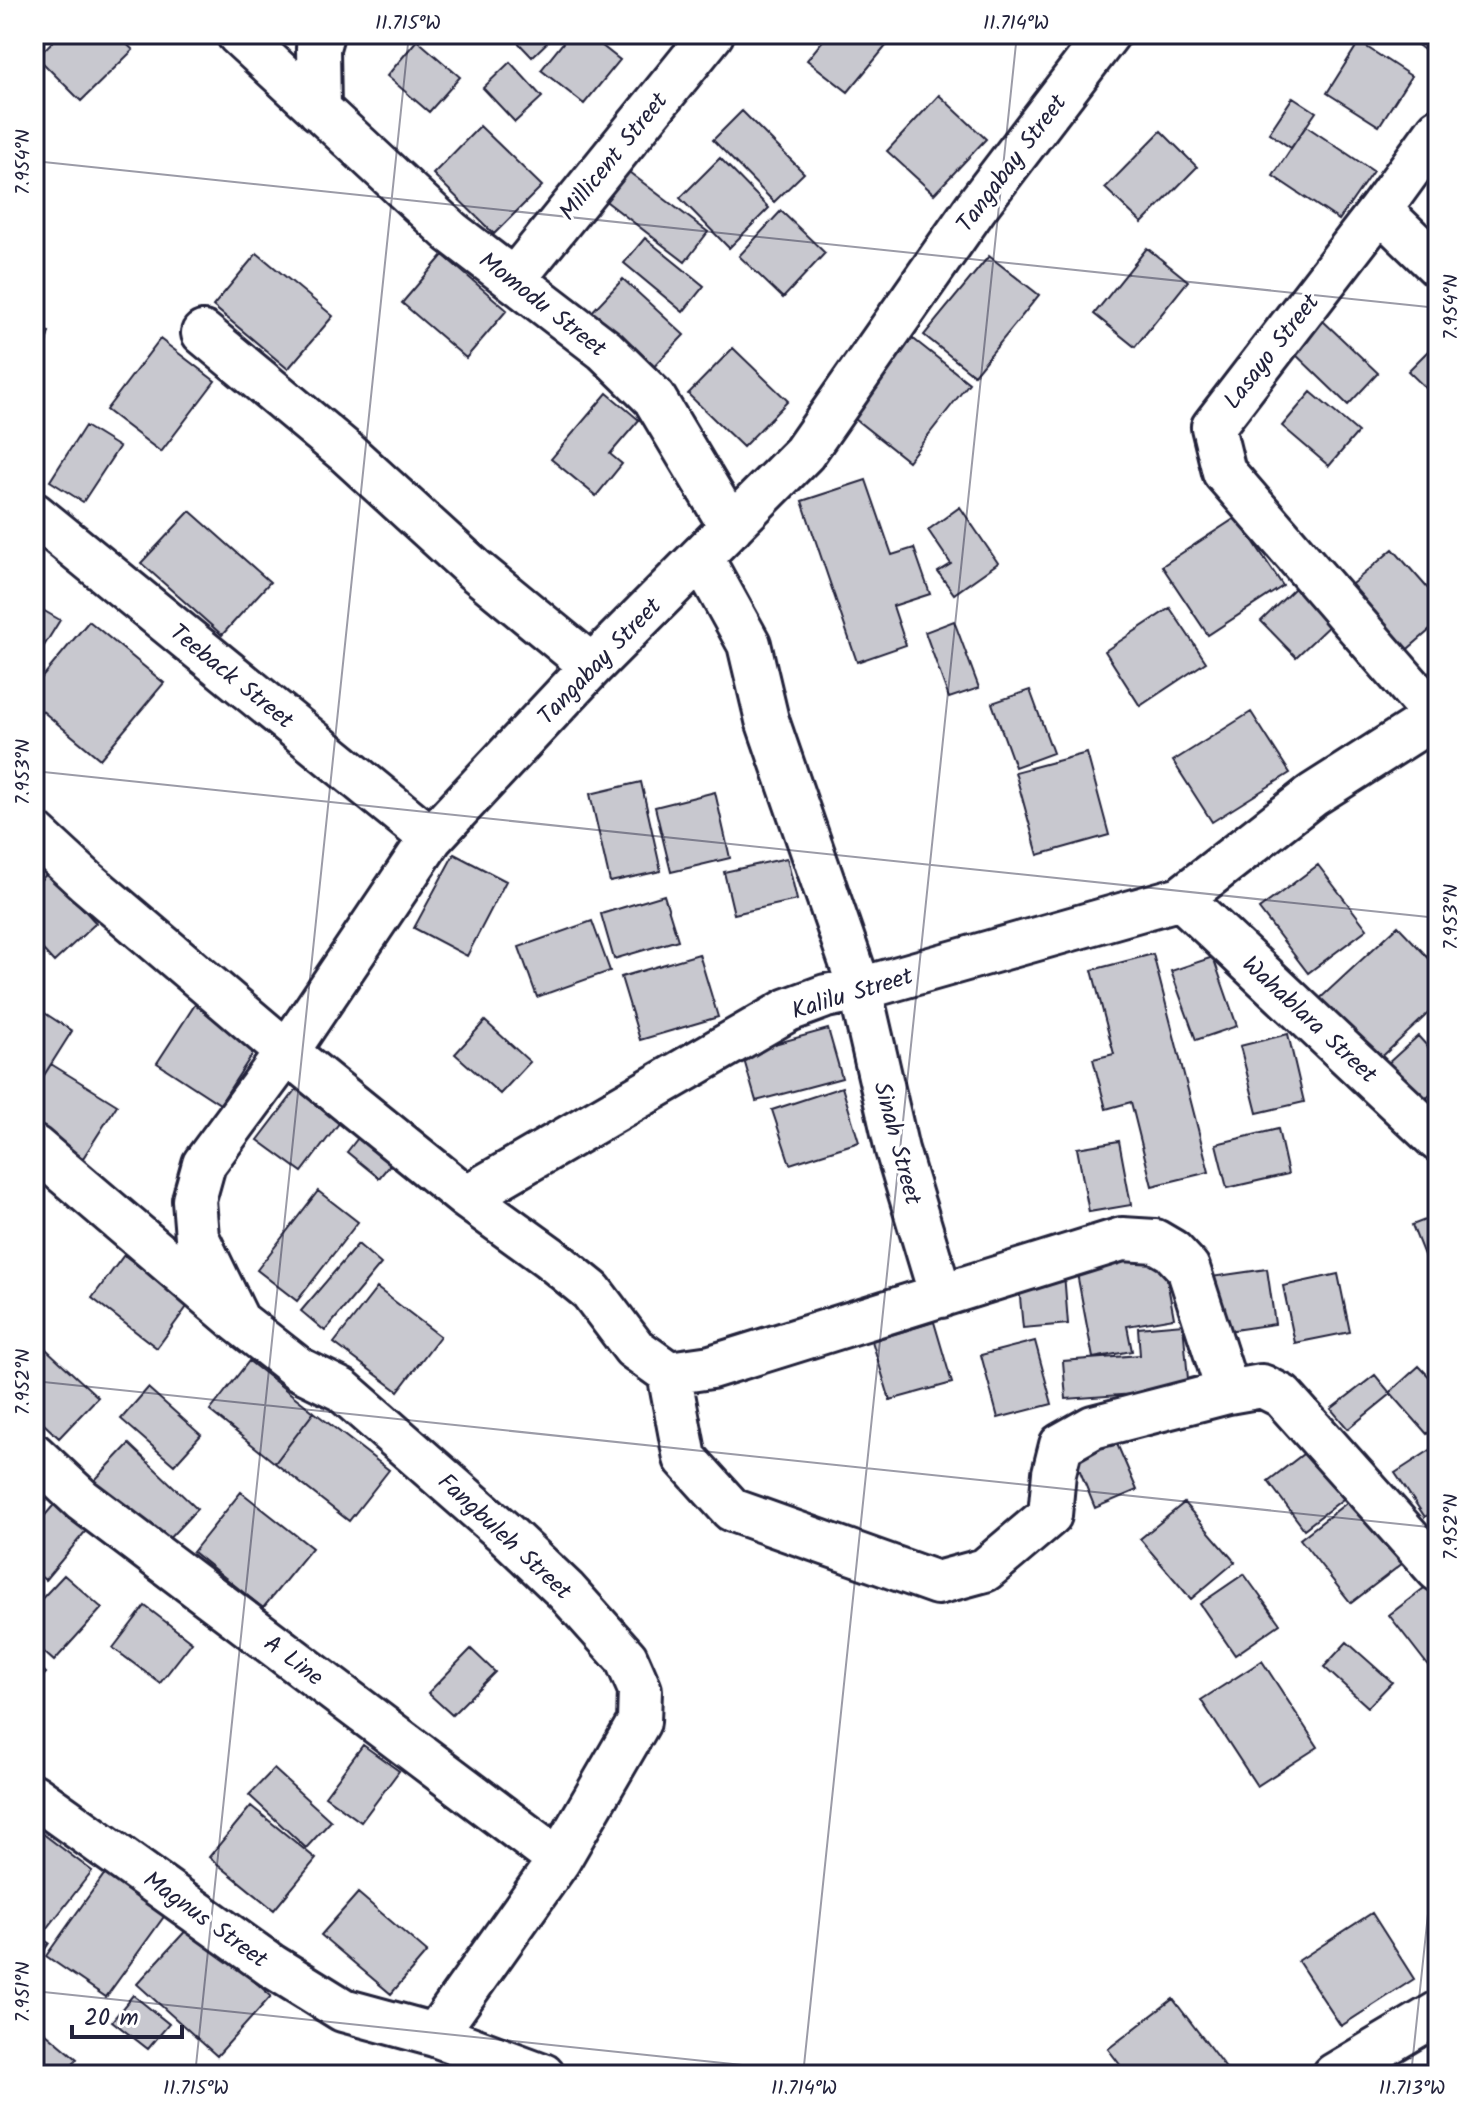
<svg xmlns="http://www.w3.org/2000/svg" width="1472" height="2109" font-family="Kalam,sans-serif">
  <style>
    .building { fill: #c8c8cf; stroke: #22223b; stroke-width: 2 }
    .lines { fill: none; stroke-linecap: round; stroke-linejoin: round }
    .street-casing { stroke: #22223b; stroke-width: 48 }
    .street { stroke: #fff; stroke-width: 42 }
    .ticks { fill: none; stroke: #22223b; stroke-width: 2; stroke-opacity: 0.45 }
    .labels { text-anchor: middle; stroke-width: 6; stroke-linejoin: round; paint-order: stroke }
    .street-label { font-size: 24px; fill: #22223b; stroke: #fff }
    .neatline { fill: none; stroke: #22223b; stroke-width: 3 }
    .ticks-label { font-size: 20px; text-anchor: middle; fill: #22223b }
  </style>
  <rect width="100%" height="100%" fill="#fff"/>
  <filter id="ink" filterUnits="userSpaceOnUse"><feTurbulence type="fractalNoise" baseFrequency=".0125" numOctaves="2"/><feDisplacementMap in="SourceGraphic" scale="16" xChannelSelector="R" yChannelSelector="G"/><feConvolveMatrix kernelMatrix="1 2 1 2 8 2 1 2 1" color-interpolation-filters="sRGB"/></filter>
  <g filter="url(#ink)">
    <path class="building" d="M 60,34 L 116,34 L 133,50 L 81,101 L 37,57 Z
      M 510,34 L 556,34 L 532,57 Z
      M 570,34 L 587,34 L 620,60 L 584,104 L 541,70 Z
      M 828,34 L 896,34 L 848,92 L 807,60 Z
      M 1404,34 L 1438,34 L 1438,61 Z
      M 417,40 L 460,77 L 429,112 L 387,76 Z
      M 1359,42 L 1411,76 L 1379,126 L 1327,93 Z
      M 510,62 L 542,97 L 515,122 L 483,88 Z
      M 939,95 L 986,139 L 934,194 L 887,151 Z
      M 1293,97 L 1316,112 L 1291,148 L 1269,133 Z
      M 742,111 L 804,173 L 774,202 L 713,140 Z
      M 480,126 L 542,186 L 494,234 L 433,174 Z
      M 1306,126 L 1373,171 L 1339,220 L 1273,176 Z
      M 1161,131 L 1197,167 L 1142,223 L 1105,188 Z
      M 720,158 L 769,208 L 729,248 L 680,198 Z
      M 621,166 L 708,232 L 685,262 L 598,195 Z
      M 781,211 L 825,253 L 783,298 L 739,256 Z
      M 645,238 L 704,286 L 683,312 L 624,263 Z
      M 1147,248 L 1188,281 L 1135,347 L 1094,314 Z
      M 257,253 L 333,316 L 288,369 L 213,306 Z
      M 443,255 L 507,310 L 466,358 L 402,303 Z
      M 989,256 L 1039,295 L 974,375 L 924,335 Z
      M 623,279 L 684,335 L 647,374 L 587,317 Z
      M 1322,320 L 1378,373 L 1348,405 L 1292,351 Z
      M 34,328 L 49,332 L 36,380 L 34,380 Z
      M 911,337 L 969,383 L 908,461 L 850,415 Z
      M 160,339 L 215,381 L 161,452 L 106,410 Z
      M 1438,341 L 1438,400 L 1408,371 Z
      M 733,348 L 788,401 L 743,447 L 688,394 Z
      M 1311,392 L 1358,432 L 1329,466 L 1282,426 Z
      M 607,393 L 639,420 L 610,454 L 622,464 L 596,496 L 551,459 Z
      M 85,426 L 119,447 L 83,502 L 50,481 Z
      M 866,480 L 892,555 L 914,548 L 930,594 L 893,606 L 906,645 L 857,662 L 802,501 Z
      M 960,507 L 998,563 L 954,594 L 938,572 L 951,564 L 928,530 Z
      M 190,511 L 270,582 L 222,635 L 141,563 Z
      M 1237,517 L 1283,586 L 1208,635 L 1162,566 Z
      M 1393,549 L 1438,600 L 1438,623 L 1402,654 L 1346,589 Z
      M 1298,585 L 1334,621 L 1296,657 L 1261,621 Z
      M 34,605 L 60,620 L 34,662 Z
      M 1170,608 L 1206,662 L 1140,706 L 1105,651 Z
      M 89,621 L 164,683 L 100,759 L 34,704 L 34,687 Z
      M 954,621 L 979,688 L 949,698 L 925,632 Z
      M 1030,690 L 1053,753 L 1015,767 L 992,703 Z
      M 1251,712 L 1290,773 L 1212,822 L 1173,761 Z
      M 1087,753 L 1109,835 L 1038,855 L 1015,772 Z
      M 641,782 L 661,871 L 610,882 L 590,794 Z
      M 715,792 L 730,858 L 671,872 L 655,807 Z
      M 454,854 L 506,881 L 467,956 L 414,928 Z
      M 787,858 L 797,900 L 734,914 L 724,872 Z
      M 1318,865 L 1367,929 L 1308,973 L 1259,909 Z
      M 49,872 L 96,923 L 54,962 L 34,940 L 34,886 Z
      M 664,895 L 678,940 L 614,959 L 601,914 Z
      M 592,921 L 610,971 L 537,997 L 519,947 Z
      M 1398,926 L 1438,968 L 1438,1004 L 1372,1066 L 1314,1004 Z
      M 699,954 L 718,1017 L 640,1040 L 621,977 Z
      M 1153,954 L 1209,1172 L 1152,1186 L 1131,1102 L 1106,1109 L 1093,1059 L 1114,1054 L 1092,970 Z
      M 1213,957 L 1237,1026 L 1196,1040 L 1171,971 Z
      M 198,1000 L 261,1041 L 220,1104 L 157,1063 Z
      M 34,1006 L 72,1031 L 36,1088 L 34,1087 Z
      M 485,1021 L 530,1062 L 500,1094 L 455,1054 Z
      M 828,1029 L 842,1078 L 756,1101 L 742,1053 Z
      M 1288,1034 L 1304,1102 L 1257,1113 L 1240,1046 Z
      M 1418,1036 L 1438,1058 L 1438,1088 L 1410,1113 L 1375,1075 Z
      M 51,1064 L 117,1105 L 83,1158 L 34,1127 L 34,1091 Z
      M 302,1082 L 346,1114 L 302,1172 L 258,1140 Z
      M 842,1087 L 859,1142 L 790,1164 L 772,1110 Z
      M 368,1125 L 401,1151 L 379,1178 L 347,1152 Z
      M 1278,1129 L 1288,1174 L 1227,1188 L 1216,1144 Z
      M 1119,1141 L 1131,1205 L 1089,1212 L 1077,1148 Z
      M 318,1191 L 358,1222 L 297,1301 L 257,1270 Z
      M 1438,1215 L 1438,1290 L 1412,1225 Z
      M 358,1244 L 381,1264 L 325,1331 L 301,1311 Z
      M 1162,1253 L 1174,1318 L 1127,1326 L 1132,1351 L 1093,1358 L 1076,1268 Z
      M 124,1255 L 189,1304 L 157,1348 L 92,1298 Z
      M 1267,1269 L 1275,1324 L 1213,1333 L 1204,1278 Z
      M 1064,1273 L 1068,1324 L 1023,1328 L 1018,1277 Z
      M 1338,1274 L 1350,1332 L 1295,1343 L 1283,1286 Z
      M 377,1288 L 440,1336 L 398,1391 L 334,1343 Z
      M 934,1322 L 952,1383 L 890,1400 L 872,1341 Z
      M 1183,1324 L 1189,1390 L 1066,1399 L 1063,1361 L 1140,1355 L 1138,1328 Z
      M 34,1338 L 98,1397 L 59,1438 L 34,1415 Z
      M 1035,1341 L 1052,1404 L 998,1418 L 981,1355 Z
      M 249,1361 L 314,1412 L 275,1463 L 210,1411 Z
      M 1419,1366 L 1438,1386 L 1438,1424 L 1427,1434 L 1390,1392 Z
      M 1375,1375 L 1391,1394 L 1348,1429 L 1331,1409 Z
      M 148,1388 L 201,1435 L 174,1465 L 121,1419 Z
      M 314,1412 L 389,1470 L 349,1521 L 275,1463 Z
      M 1114,1437 L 1137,1490 L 1095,1508 L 1073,1454 Z
      M 129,1444 L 197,1509 L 162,1546 L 94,1481 Z
      M 1438,1445 L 1438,1508 L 1425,1517 L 1395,1473 Z
      M 1311,1448 L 1347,1496 L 1304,1529 L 1268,1481 Z
      M 241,1492 L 312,1548 L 263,1608 L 193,1552 Z
      M 1353,1498 L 1403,1563 L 1351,1603 L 1300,1539 Z
      M 58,1500 L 90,1526 L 45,1580 L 34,1571 L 34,1528 Z
      M 1184,1503 L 1235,1562 L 1191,1599 L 1140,1539 Z
      M 1244,1574 L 1280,1624 L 1235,1655 L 1200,1604 Z
      M 64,1575 L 102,1608 L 54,1661 L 34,1643 L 34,1607 Z
      M 1432,1582 L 1438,1590 L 1438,1676 L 1437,1677 L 1389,1615 Z
      M 145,1606 L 192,1642 L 160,1683 L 113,1648 Z
      M 1347,1642 L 1392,1682 L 1368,1707 L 1324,1667 Z
      M 471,1649 L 495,1672 L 452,1715 L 428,1693 Z
      M 1262,1661 L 1318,1747 L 1257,1786 L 1201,1700 Z
      M 34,1662 L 46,1673 L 34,1686 Z
      M 363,1745 L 399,1771 L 361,1822 L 325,1796 Z
      M 274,1769 L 331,1821 L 306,1848 L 249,1795 Z
      M 251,1806 L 316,1859 L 274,1910 L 209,1857 Z
      M 34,1827 L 92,1871 L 43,1934 L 34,1927 Z
      M 108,1869 L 168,1911 L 106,1997 L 46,1956 Z
      M 358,1893 L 427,1952 L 391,1994 L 321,1935 Z
      M 1372,1913 L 1414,1979 L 1341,2026 L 1298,1961 Z
      M 191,1925 L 271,1996 L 217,2056 L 137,1984 Z
      M 34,1934 L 49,1943 L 34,1966 Z
      M 133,1995 L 169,2024 L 148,2049 L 112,2021 Z
      M 1173,1999 L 1231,2075 L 1128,2075 L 1108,2049 Z
      M 34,2023 L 77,2059 L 64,2075 L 34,2075 Z"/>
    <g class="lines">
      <defs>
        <path id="street" d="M 238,34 L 451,232 L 605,350 L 654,398 L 731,527
          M 319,110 L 318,48 L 322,34
          M 1438,130 L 1380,210 L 1213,427 L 1224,472 L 1438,719
          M 1380,210 L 1438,266
          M 514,279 L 712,34
          M 203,333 L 346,452 L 475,570 L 592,666
          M 34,514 L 431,838
          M 701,557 L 749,644 L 767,720 L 860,989 L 897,1150 L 941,1296
          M 34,833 L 87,882 L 287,1052 L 466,1197 L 549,1257 L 591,1291 L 634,1348 L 669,1373 L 711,1367 L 1122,1239 L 1155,1241 L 1172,1251 L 1188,1268 L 1228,1392
          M 1181,898 L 1438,1140
          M 34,1147 L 238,1321 L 299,1369 L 342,1390 L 505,1533 L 566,1591 L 626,1658 L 640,1690 L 639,1722 L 559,1860 L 435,2035
          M 466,1197 L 788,1010 L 826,996 L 860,989 L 1181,898 L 1313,795 L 1435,717
          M 238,1321 L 197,1237 L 194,1200 L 204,1164 L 287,1052 L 431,838 L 592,666 L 804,453 L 976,207 L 1108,34
          M 669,1373 L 685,1458 L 732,1510 L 937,1583 L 985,1570 L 1050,1515 L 1054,1473 L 1061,1445 L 1093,1427 L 1228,1392 L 1262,1386 L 1282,1396 L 1438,1570
          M 34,1455 L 82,1500 L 559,1860
          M 34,1796 L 272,1966 L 343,2010 L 435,2035 L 543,2075
          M 1334,2075 L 1438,2013"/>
      </defs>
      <use href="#street" class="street-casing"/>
      <use href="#street" class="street"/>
    </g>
  </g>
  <path class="ticks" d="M 34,161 L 1438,308M 34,771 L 1438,918M 34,1381 L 1438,1528M 34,1991 L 837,2075M 195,2075 L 409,34M 803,2075 L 1017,34M 1411,2075 L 1438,1819"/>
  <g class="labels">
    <g class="street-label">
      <text transform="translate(613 156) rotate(-51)" y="8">Millicent Street</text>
      <text transform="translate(1011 163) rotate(-53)" y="8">Tangabay Street</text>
      <text transform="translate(543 304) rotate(38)" y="8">Momodu Street</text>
      <text transform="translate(1271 351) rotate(-52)" y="8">Lasayo Street</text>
      <text transform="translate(599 661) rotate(-46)" y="8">Tangabay Street</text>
      <text transform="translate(232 676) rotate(39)" y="8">Teeback Street</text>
      <text transform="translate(852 993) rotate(-17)" y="8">Kalilu Street</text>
      <text transform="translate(1310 1019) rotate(43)" y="8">Wahablara Street</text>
      <text transform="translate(898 1143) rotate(75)" y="8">Sinah Street</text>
      <text transform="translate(505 1536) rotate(43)" y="8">Fangbuleh Street</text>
      <text transform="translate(294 1660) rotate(37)" y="8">A Line</text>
      <text transform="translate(206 1919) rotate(36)" y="8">Magnus Street</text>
    </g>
  </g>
  <rect width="1472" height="2109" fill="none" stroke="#fff" stroke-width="88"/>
  <path d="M72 2025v12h110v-12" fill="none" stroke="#22223b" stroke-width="4"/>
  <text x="84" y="2025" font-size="24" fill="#22223b" stroke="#ffffff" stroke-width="6" paint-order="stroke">20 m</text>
  <rect x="44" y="44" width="1384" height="2021" class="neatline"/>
  <g class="ticks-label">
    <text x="408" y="29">11.715°W</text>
    <text x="1016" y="29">11.714°W</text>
    <text transform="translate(22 162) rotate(-90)" y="7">7.954°N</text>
    <text transform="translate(1450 307) rotate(-90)" y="7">7.954°N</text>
    <text transform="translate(22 772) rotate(-90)" y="7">7.953°N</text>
    <text transform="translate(1450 917) rotate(-90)" y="7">7.953°N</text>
    <text transform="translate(22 1382) rotate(-90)" y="7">7.952°N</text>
    <text transform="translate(1450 1527) rotate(-90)" y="7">7.952°N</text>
    <text transform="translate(22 1992) rotate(-90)" y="7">7.951°N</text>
    <text x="196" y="2094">11.715°W</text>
    <text x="804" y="2094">11.714°W</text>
    <text x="1412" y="2094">11.713°W</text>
  </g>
</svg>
